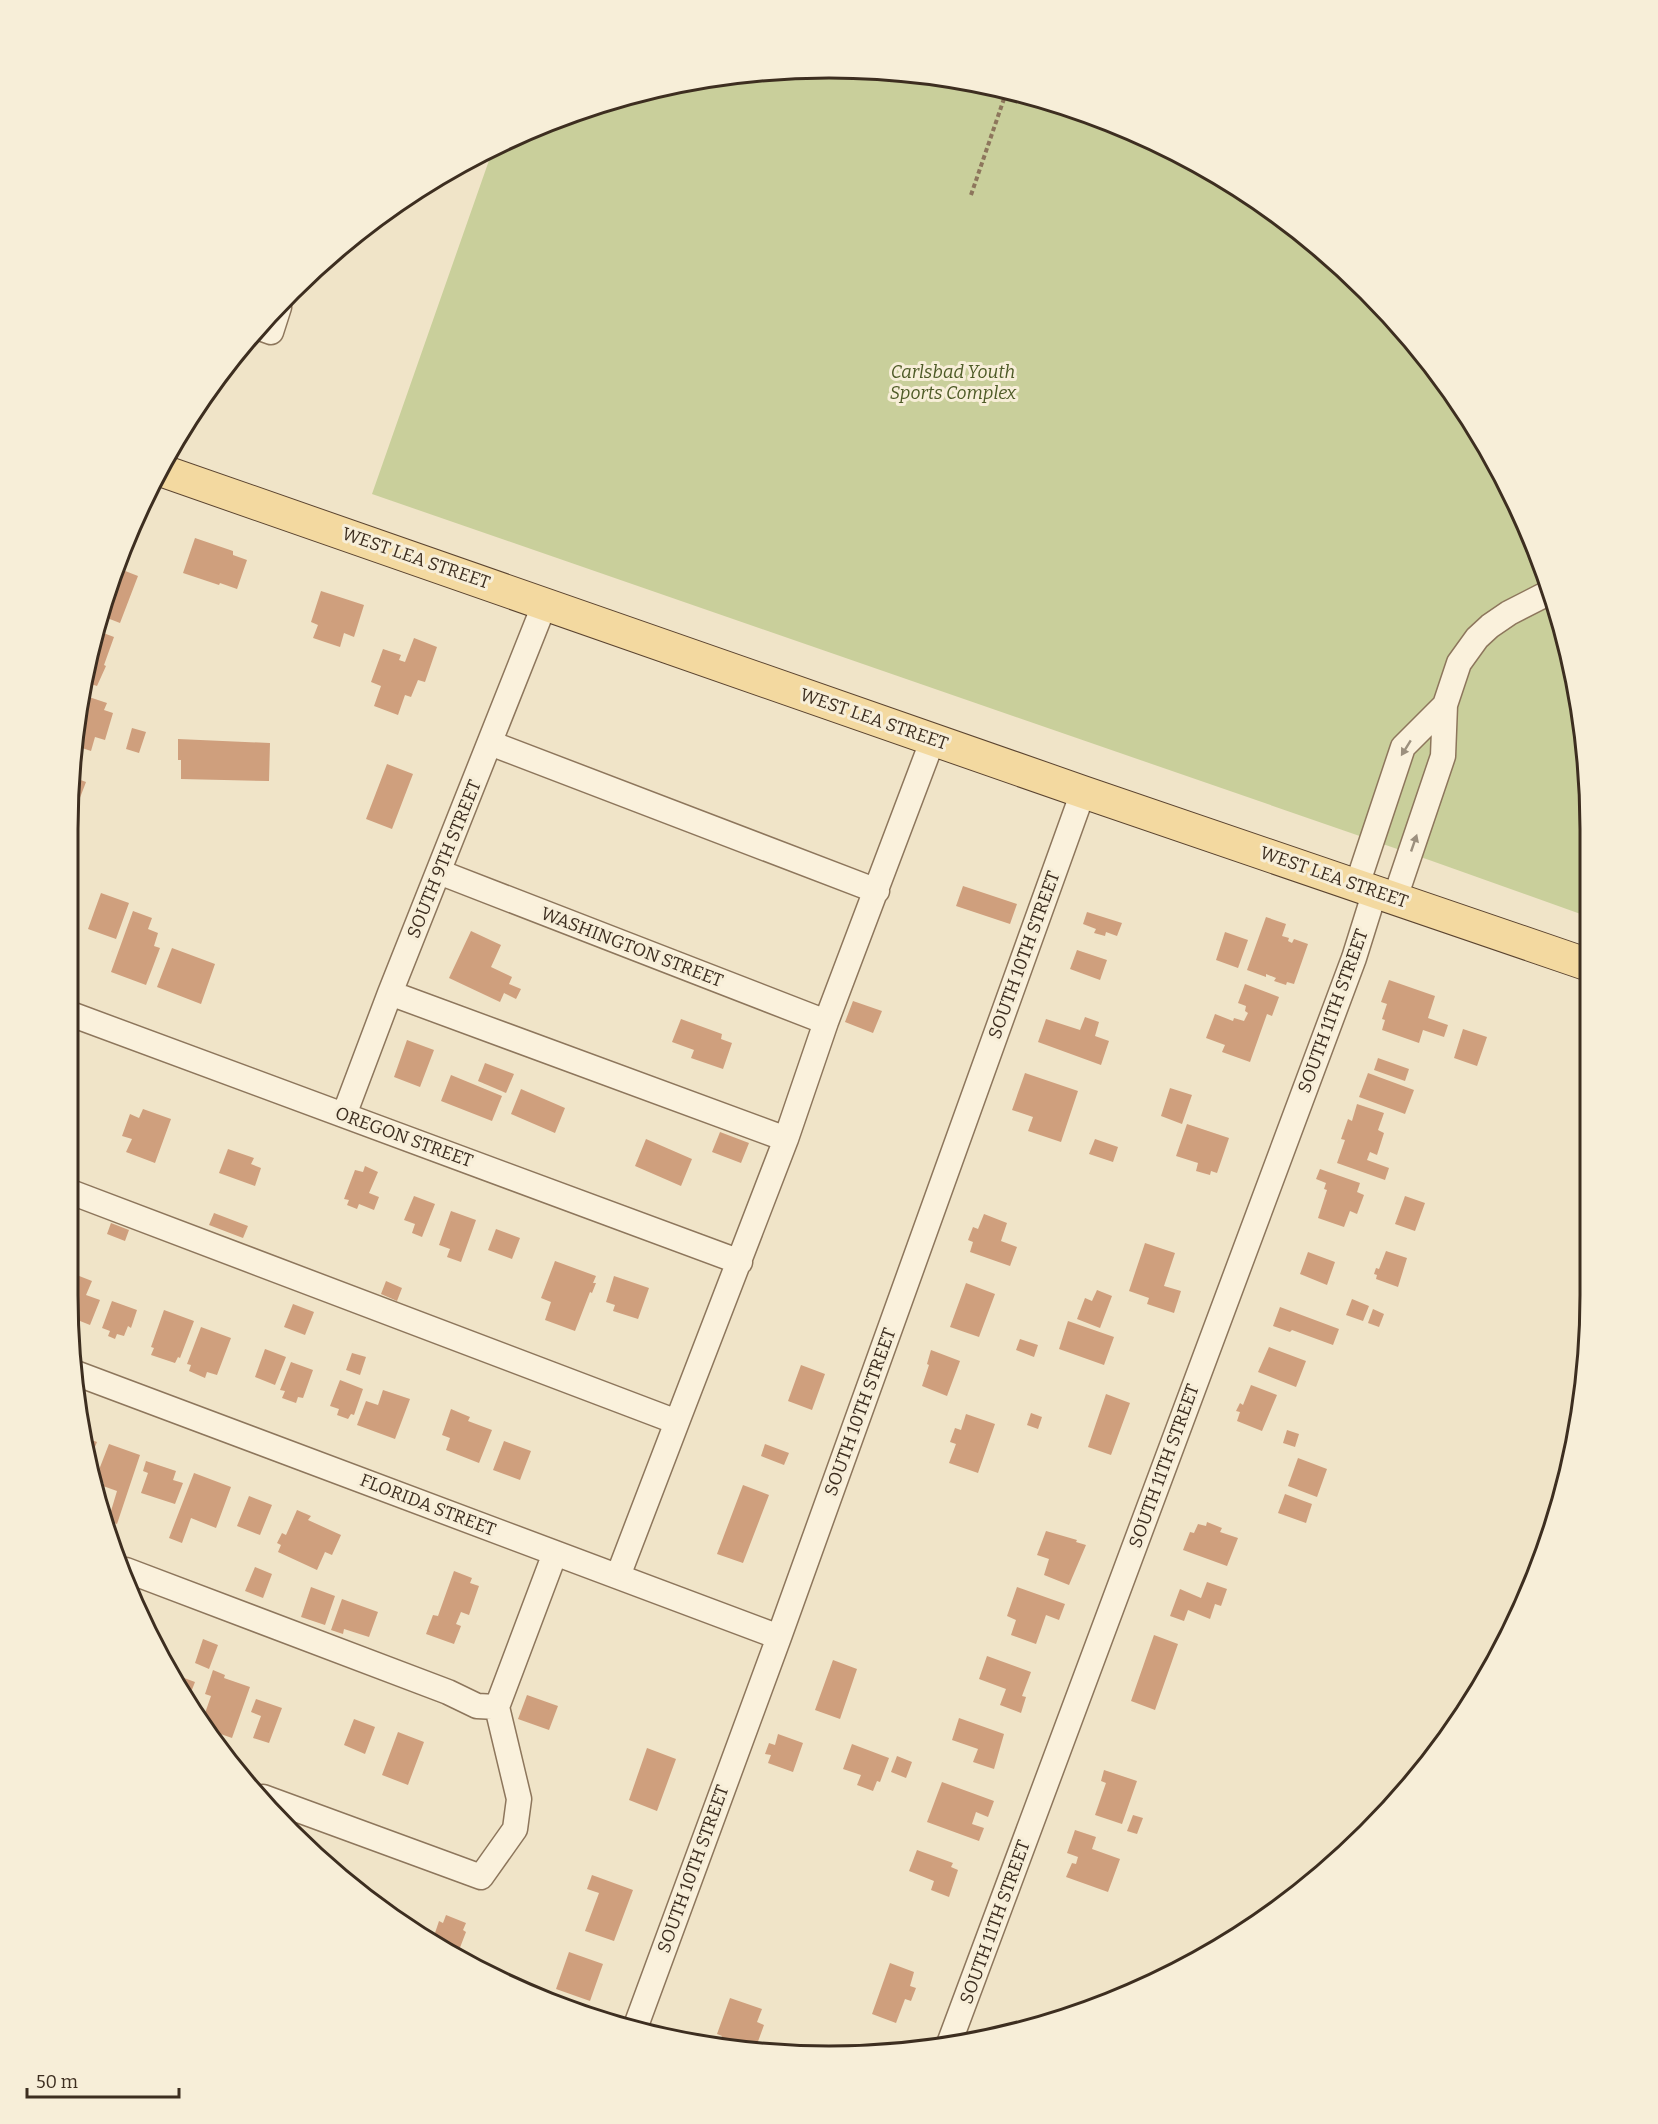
<svg xmlns="http://www.w3.org/2000/svg" width="1658" height="2124" font-family="Bitter,serif">
  <style>
    .green { fill: #c9cf9b }
    .building { fill: #cf9f7d }
    .lines { fill: none; stroke-linecap: round; stroke-linejoin: round }
    .minor-casing { stroke: #8d765c; stroke-width: 27 }
    .major-casing { stroke: #5b4430; stroke-width: 34 }
    .path { stroke: #8d765c; stroke-width: 4; stroke-dasharray: 4.5 3; stroke-linecap: butt }
    .minor { stroke: #faf1dc; stroke-width: 24 }
    .major { stroke: #f3d9a0; stroke-width: 32 }
    .oneway { fill: #9c907e }
    .labels { text-anchor: middle; stroke-width: 6; stroke-linejoin: round; paint-order: stroke }
    .park-label { font-size: 18px; font-style: italic; fill: #4d5a26; stroke: #f7eed8 }
    .street-label { font-size: 18px; fill: #3d2e20; stroke: #f7eed8 }
    .rim { fill: none; stroke: #3d2e20; stroke-width: 3 }
  </style>
  <rect width="100%" height="100%" fill="#f0e4c8"/>
  <path class="green" d="M 878,69 L 1026,93 L 1165,146 L 1292,225 L 1401,327 L 1488,448 L 1550,585 L 1589,779 L 1589,917 L 1432,861 L 372,494 L 493,149 L 584,108 L 729,74 Z"/>
  <path class="building" d="M 195,538 L 233,551 L 233,555 L 247,560 L 237,589 L 220,583 L 219,585 L 183,573 Z
    M 115,567 L 138,576 L 120,623 L 102,616 L 108,585 Z
    M 321,591 L 364,605 L 354,637 L 344,633 L 340,647 L 313,638 L 318,625 L 311,622 Z
    M 98,631 L 114,637 L 104,665 L 106,666 L 97,686 L 88,683 Z
    M 414,638 L 437,647 L 425,682 L 418,680 L 411,697 L 405,695 L 398,715 L 374,706 L 381,686 L 371,682 L 383,649 L 401,655 L 399,660 L 405,662 Z
    M 86,696 L 107,703 L 104,710 L 113,713 L 105,740 L 95,737 L 91,751 L 76,746 Z
    M 132,728 L 146,732 L 139,753 L 126,749 Z
    M 178,739 L 270,743 L 269,781 L 181,779 L 181,760 L 178,760 Z
    M 387,764 L 413,774 L 392,829 L 366,819 Z
    M 70,776 L 86,782 L 78,803 L 69,799 Z
    M 963,886 L 1017,904 L 1010,924 L 956,906 Z
    M 101,893 L 129,903 L 116,939 L 88,929 Z
    M 133,911 L 152,918 L 148,929 L 158,933 L 154,946 L 160,948 L 146,985 L 111,972 Z
    M 1087,912 L 1122,923 L 1117,936 L 1106,932 L 1105,936 L 1094,933 L 1096,929 L 1083,924 Z
    M 1266,917 L 1286,924 L 1282,936 L 1289,938 L 1288,941 L 1292,943 L 1294,939 L 1308,944 L 1294,984 L 1287,982 L 1286,985 L 1274,981 L 1276,978 L 1266,974 L 1266,977 L 1247,970 Z
    M 471,931 L 501,945 L 491,967 L 512,977 L 509,984 L 521,989 L 516,999 L 504,993 L 500,1002 L 449,978 Z
    M 1225,932 L 1248,940 L 1238,968 L 1216,960 Z
    M 172,948 L 215,964 L 201,1004 L 157,987 Z
    M 1077,950 L 1107,960 L 1100,980 L 1070,969 Z
    M 1389,980 L 1435,996 L 1428,1018 L 1448,1025 L 1444,1037 L 1423,1030 L 1419,1043 L 1382,1030 L 1385,1020 L 1382,1019 L 1387,1004 L 1381,1002 Z
    M 1245,984 L 1279,997 L 1272,1016 L 1267,1014 L 1250,1062 L 1222,1052 L 1225,1045 L 1206,1038 L 1215,1014 L 1233,1021 L 1234,1018 L 1244,1021 L 1248,1013 L 1245,1011 L 1246,1006 L 1238,1003 Z
    M 853,1001 L 882,1011 L 873,1033 L 845,1022 Z
    M 1085,1017 L 1099,1022 L 1095,1036 L 1109,1041 L 1101,1065 L 1038,1042 L 1046,1019 L 1080,1030 Z
    M 681,1019 L 722,1034 L 721,1039 L 732,1043 L 723,1069 L 691,1058 L 694,1050 L 672,1042 Z
    M 1463,1029 L 1487,1037 L 1477,1066 L 1454,1058 Z
    M 407,1040 L 434,1050 L 420,1087 L 394,1077 Z
    M 1378,1058 L 1409,1069 L 1405,1081 L 1374,1070 Z
    M 485,1063 L 514,1074 L 506,1093 L 478,1081 Z
    M 1025,1073 L 1078,1091 L 1061,1142 L 1028,1131 L 1033,1117 L 1012,1110 Z
    M 1368,1073 L 1414,1090 L 1405,1114 L 1359,1097 Z
    M 451,1075 L 502,1096 L 492,1121 L 441,1101 Z
    M 1170,1088 L 1192,1095 L 1182,1124 L 1161,1116 Z
    M 521,1089 L 565,1108 L 555,1133 L 511,1114 Z
    M 68,1090 L 79,1094 L 68,1123 Z
    M 1357,1104 L 1384,1113 L 1378,1130 L 1384,1133 L 1377,1155 L 1370,1152 L 1367,1160 L 1389,1168 L 1385,1180 L 1337,1163 L 1345,1140 L 1341,1139 L 1348,1119 L 1352,1121 Z
    M 143,1109 L 171,1119 L 155,1163 L 126,1152 L 132,1139 L 122,1136 L 130,1114 L 139,1118 Z
    M 1187,1124 L 1229,1138 L 1217,1173 L 1211,1171 L 1210,1175 L 1196,1171 L 1198,1163 L 1176,1156 Z
    M 720,1132 L 749,1143 L 741,1163 L 712,1152 Z
    M 646,1139 L 692,1159 L 681,1186 L 635,1166 Z
    M 1095,1139 L 1118,1147 L 1113,1162 L 1089,1154 Z
    M 228,1149 L 254,1158 L 251,1164 L 261,1168 L 255,1186 L 219,1173 Z
    M 365,1166 L 378,1172 L 369,1193 L 379,1197 L 374,1210 L 359,1204 L 357,1209 L 347,1205 L 349,1200 L 344,1199 L 355,1170 L 363,1172 Z
    M 1320,1169 L 1360,1183 L 1357,1192 L 1364,1195 L 1357,1214 L 1350,1211 L 1344,1227 L 1318,1218 L 1327,1190 L 1324,1189 L 1326,1183 L 1316,1179 Z
    M 414,1196 L 435,1204 L 422,1237 L 412,1233 L 415,1224 L 404,1220 Z
    M 1405,1196 L 1425,1203 L 1415,1231 L 1395,1224 Z
    M 451,1211 L 476,1220 L 461,1262 L 447,1257 L 450,1249 L 439,1245 Z
    M 214,1213 L 248,1226 L 243,1238 L 209,1225 Z
    M 984,1214 L 1007,1223 L 1001,1241 L 1017,1247 L 1010,1266 L 970,1252 L 973,1242 L 968,1240 L 973,1227 L 978,1229 Z
    M 111,1223 L 129,1230 L 125,1241 L 107,1234 Z
    M 496,1229 L 520,1238 L 512,1259 L 488,1250 Z
    M 1145,1243 L 1175,1253 L 1164,1286 L 1181,1291 L 1174,1313 L 1147,1304 L 1149,1298 L 1129,1291 Z
    M 1386,1251 L 1407,1258 L 1398,1287 L 1376,1279 L 1377,1275 L 1374,1274 L 1376,1268 L 1379,1269 Z
    M 1308,1252 L 1335,1262 L 1327,1285 L 1300,1274 Z
    M 555,1261 L 596,1276 L 593,1283 L 596,1283 L 592,1293 L 590,1292 L 575,1331 L 545,1320 L 551,1302 L 541,1298 Z
    M 69,1272 L 92,1281 L 86,1295 L 100,1300 L 90,1325 L 70,1317 L 68,1295 Z
    M 614,1276 L 649,1288 L 638,1319 L 613,1311 L 615,1305 L 606,1302 Z
    M 386,1281 L 402,1288 L 397,1301 L 381,1294 Z
    M 966,1283 L 995,1294 L 979,1337 L 950,1327 Z
    M 1097,1290 L 1112,1296 L 1100,1328 L 1077,1319 L 1085,1298 L 1092,1301 Z
    M 1352,1299 L 1369,1306 L 1363,1321 L 1346,1315 Z
    M 112,1301 L 137,1310 L 131,1328 L 128,1326 L 124,1336 L 117,1334 L 115,1339 L 108,1336 L 110,1331 L 102,1328 Z
    M 293,1304 L 314,1312 L 305,1335 L 284,1327 Z
    M 1280,1307 L 1339,1329 L 1333,1345 L 1292,1330 L 1290,1332 L 1273,1326 Z
    M 1373,1309 L 1384,1314 L 1379,1327 L 1368,1323 Z
    M 164,1310 L 194,1321 L 180,1358 L 178,1357 L 175,1363 L 151,1355 L 154,1348 L 151,1347 Z
    M 1068,1321 L 1114,1337 L 1104,1365 L 1059,1349 Z
    M 201,1327 L 231,1338 L 217,1375 L 207,1372 L 205,1378 L 189,1371 L 191,1365 L 187,1364 Z
    M 1020,1339 L 1038,1345 L 1034,1357 L 1016,1350 Z
    M 1269,1347 L 1306,1361 L 1296,1387 L 1258,1372 Z
    M 265,1349 L 286,1357 L 275,1385 L 255,1377 Z
    M 931,1350 L 960,1361 L 947,1396 L 922,1386 L 929,1365 L 927,1364 Z
    M 352,1353 L 366,1357 L 360,1375 L 346,1370 Z
    M 291,1362 L 313,1370 L 303,1398 L 298,1397 L 296,1403 L 282,1398 L 285,1391 L 280,1390 Z
    M 801,1365 L 825,1374 L 812,1410 L 788,1401 Z
    M 340,1380 L 363,1389 L 354,1415 L 351,1414 L 348,1419 L 337,1415 L 339,1409 L 330,1406 Z
    M 1251,1385 L 1277,1395 L 1262,1431 L 1237,1421 L 1240,1412 L 1236,1411 L 1240,1403 L 1243,1405 Z
    M 383,1390 L 410,1399 L 395,1439 L 357,1425 L 366,1401 L 378,1405 Z
    M 1106,1394 L 1130,1403 L 1111,1455 L 1088,1447 Z
    M 451,1409 L 470,1417 L 468,1421 L 492,1430 L 479,1463 L 446,1450 L 450,1438 L 442,1435 Z
    M 1031,1413 L 1042,1417 L 1038,1429 L 1027,1425 Z
    M 966,1414 L 995,1424 L 978,1473 L 949,1463 L 956,1444 L 950,1442 L 955,1428 L 961,1430 Z
    M 1287,1430 L 1299,1434 L 1295,1447 L 1283,1443 Z
    M 86,1438 L 97,1442 L 89,1461 L 88,1454 Z
    M 504,1441 L 531,1451 L 520,1480 L 493,1470 Z
    M 109,1444 L 140,1455 L 117,1524 L 108,1521 L 117,1491 L 103,1486 L 104,1483 L 95,1480 Z
    M 765,1444 L 789,1453 L 784,1465 L 761,1456 Z
    M 1298,1458 L 1327,1469 L 1317,1497 L 1288,1486 Z
    M 146,1461 L 176,1471 L 173,1480 L 183,1483 L 175,1504 L 141,1493 L 148,1473 L 143,1471 Z
    M 194,1473 L 231,1487 L 216,1528 L 191,1518 L 182,1543 L 169,1538 Z
    M 743,1485 L 769,1495 L 743,1563 L 717,1554 Z
    M 1285,1494 L 1312,1504 L 1306,1523 L 1278,1513 Z
    M 249,1496 L 272,1505 L 260,1535 L 237,1526 Z
    M 297,1510 L 311,1516 L 308,1520 L 341,1535 L 332,1555 L 325,1552 L 317,1570 L 278,1552 L 281,1545 L 277,1543 L 282,1533 L 286,1535 Z
    M 1207,1522 L 1222,1528 L 1220,1532 L 1238,1538 L 1227,1566 L 1183,1550 L 1190,1532 L 1194,1533 L 1198,1524 L 1206,1526 Z
    M 1046,1531 L 1077,1540 L 1076,1542 L 1086,1545 L 1069,1585 L 1044,1575 L 1049,1559 L 1037,1555 Z
    M 255,1567 L 272,1574 L 263,1598 L 245,1591 Z
    M 454,1571 L 472,1578 L 470,1583 L 479,1586 L 469,1615 L 461,1612 L 456,1624 L 461,1626 L 454,1644 L 426,1634 L 433,1615 L 438,1616 Z
    M 1207,1582 L 1227,1589 L 1221,1606 L 1215,1604 L 1210,1619 L 1188,1610 L 1184,1621 L 1170,1616 L 1180,1589 L 1201,1598 Z
    M 311,1587 L 335,1596 L 325,1625 L 301,1617 Z
    M 1017,1587 L 1065,1604 L 1059,1620 L 1046,1615 L 1036,1644 L 1011,1635 L 1016,1620 L 1007,1616 Z
    M 342,1599 L 378,1612 L 369,1637 L 344,1629 L 343,1634 L 331,1630 Z
    M 1154,1635 L 1178,1644 L 1155,1710 L 1131,1701 Z
    M 203,1639 L 218,1645 L 209,1669 L 195,1663 Z
    M 987,1656 L 1031,1672 L 1022,1696 L 1026,1697 L 1021,1713 L 1000,1705 L 1006,1689 L 979,1679 Z
    M 833,1660 L 857,1669 L 840,1719 L 815,1710 Z
    M 213,1670 L 225,1675 L 224,1678 L 250,1687 L 232,1738 L 212,1731 L 203,1719 L 211,1696 L 205,1694 Z
    M 168,1672 L 195,1682 L 188,1700 L 170,1676 Z
    M 527,1695 L 558,1706 L 549,1730 L 518,1719 Z
    M 256,1699 L 282,1708 L 269,1743 L 253,1738 L 261,1716 L 251,1712 Z
    M 959,1718 L 1004,1734 L 994,1769 L 973,1762 L 978,1749 L 952,1740 Z
    M 354,1719 L 375,1727 L 365,1754 L 344,1745 Z
    M 398,1732 L 424,1742 L 408,1785 L 382,1775 Z
    M 778,1734 L 803,1743 L 793,1772 L 768,1763 L 771,1755 L 765,1754 L 769,1743 L 775,1745 Z
    M 852,1744 L 889,1758 L 880,1782 L 877,1781 L 873,1791 L 857,1785 L 861,1775 L 843,1769 Z
    M 647,1748 L 676,1759 L 657,1811 L 629,1800 Z
    M 897,1756 L 912,1762 L 906,1778 L 891,1772 Z
    M 1104,1770 L 1137,1781 L 1122,1824 L 1095,1815 L 1106,1783 L 1101,1781 Z
    M 942,1782 L 994,1801 L 988,1817 L 976,1812 L 972,1824 L 984,1828 L 979,1841 L 927,1822 Z
    M 1133,1815 L 1143,1818 L 1137,1834 L 1127,1831 Z
    M 1075,1830 L 1096,1837 L 1092,1849 L 1120,1859 L 1108,1892 L 1066,1877 L 1072,1863 L 1076,1864 L 1078,1857 L 1067,1853 Z
    M 917,1850 L 953,1863 L 951,1867 L 958,1870 L 949,1897 L 931,1890 L 934,1881 L 909,1871 Z
    M 592,1875 L 633,1890 L 614,1941 L 585,1931 L 599,1893 L 587,1889 Z
    M 446,1915 L 466,1923 L 463,1930 L 466,1932 L 456,1958 L 449,1955 L 432,1942 L 439,1921 L 443,1923 Z
    M 569,1952 L 603,1964 L 590,2001 L 556,1989 Z
    M 890,1963 L 914,1972 L 910,1986 L 916,1988 L 911,2001 L 905,1999 L 896,2023 L 872,2014 Z
    M 730,1998 L 762,2009 L 757,2022 L 764,2025 L 756,2047 L 719,2042 L 722,2036 L 717,2034 Z"/>
  <g class="lines">
    <defs>
      <path id="minor" d="M 260,328 L 271,332 L 279,307
        M 490,743 L 877,891
        M 439,872 L 826,1022
        M 1357,885 L 1403,747 L 1445,705
        M 1395,898 L 1443,756 L 1445,705 L 1459,663 L 1477,638 L 1490,626 L 1509,613 L 1552,591
        M 390,993 L 786,1139 L 826,1022 L 933,739
        M 68,1013 L 740,1262
        M 344,1115 L 390,993 L 545,603
        M 68,1191 L 677,1422 L 786,1139
        M 78,1374 L 779,1637
        M 126,1570 L 448,1692 L 477,1706 L 497,1707
        M 618,1576 L 677,1422
        M 263,1797 L 481,1877 L 515,1829 L 519,1799 L 497,1707 L 555,1553
        M 634,2031 L 779,1637 L 1083,792
        M 950,2041 L 1354,958 L 1375,891"/>
      <path id="major" d="M 160,470 L 1083,792 L 1589,965"/>
    </defs>
    <use href="#minor" class="minor-casing"/>
    <use href="#major" class="major-casing"/>
    <path class="path" d="M 971,195 L 1007,90"/>
    <use href="#minor" class="minor"/>
    <use href="#major" class="major"/>
  </g>
  <defs><path id="oneway-solid" d="M-6-.8H1V-3.2L6.5 0L1 3.2V.8H-6Z" transform="scale(1.5)"/></defs>
  <g class="oneway">
    <use href="#oneway-solid" transform="translate(1406 748) rotate(122)"/>
    <use href="#oneway-solid" transform="translate(1414 843) rotate(-71)"/>
  </g>
  <g class="labels">
    <g class="park-label">
      <text x="953" y="378">Carlsbad Youth<tspan x="953" dy="21">Sports Complex</tspan></text>
    </g>
    <g class="street-label">
      <text transform="translate(416 558) rotate(19)" y="6">WEST LEA STREET</text>
      <text transform="translate(874 719) rotate(19)" y="6">WEST LEA STREET</text>
      <text transform="translate(444 859) rotate(-68)" y="6">SOUTH 9TH STREET</text>
      <text transform="translate(1334 877) rotate(19)" y="6">WEST LEA STREET</text>
      <text transform="translate(632 947) rotate(21)" y="6">WASHINGTON STREET</text>
      <text transform="translate(1024 955) rotate(-70)" y="6">SOUTH 10TH STREET</text>
      <text transform="translate(1333 1011) rotate(-70)" y="6">SOUTH 11TH STREET</text>
      <text transform="translate(404 1137) rotate(20)" y="6">OREGON STREET</text>
      <text transform="translate(860 1412) rotate(-70)" y="6">SOUTH 10TH STREET</text>
      <text transform="translate(1164 1466) rotate(-70)" y="6">SOUTH 11TH STREET</text>
      <text transform="translate(428 1505) rotate(21)" y="6">FLORIDA STREET</text>
      <text transform="translate(693 1869) rotate(-70)" y="6">SOUTH 10TH STREET</text>
      <text transform="translate(995 1922) rotate(-70)" y="6">SOUTH 11TH STREET</text>
    </g>
  </g>
  <path d="M0 0H1658V2124H0ZM829 78H829A751 751 0 0 1 1580 829V1295A751 751 0 0 1 829 2046H829A751 751 0 0 1 78 1295V829A751 751 0 0 1 829 78Z" fill="#f7eed8" fill-rule="evenodd"/>
  <path class="rim" d="M829 78H829A751 751 0 0 1 1580 829V1295A751 751 0 0 1 829 2046H829A751 751 0 0 1 78 1295V829A751 751 0 0 1 829 78Z"/>
  <path d="M27 2088v9h152v-9" fill="none" stroke="#3d2e20" stroke-width="3"/>
  <text x="36" y="2088" font-size="18" fill="#3d2e20" stroke="#f7eed8" stroke-width="4.5" paint-order="stroke">50 m</text>
</svg>
